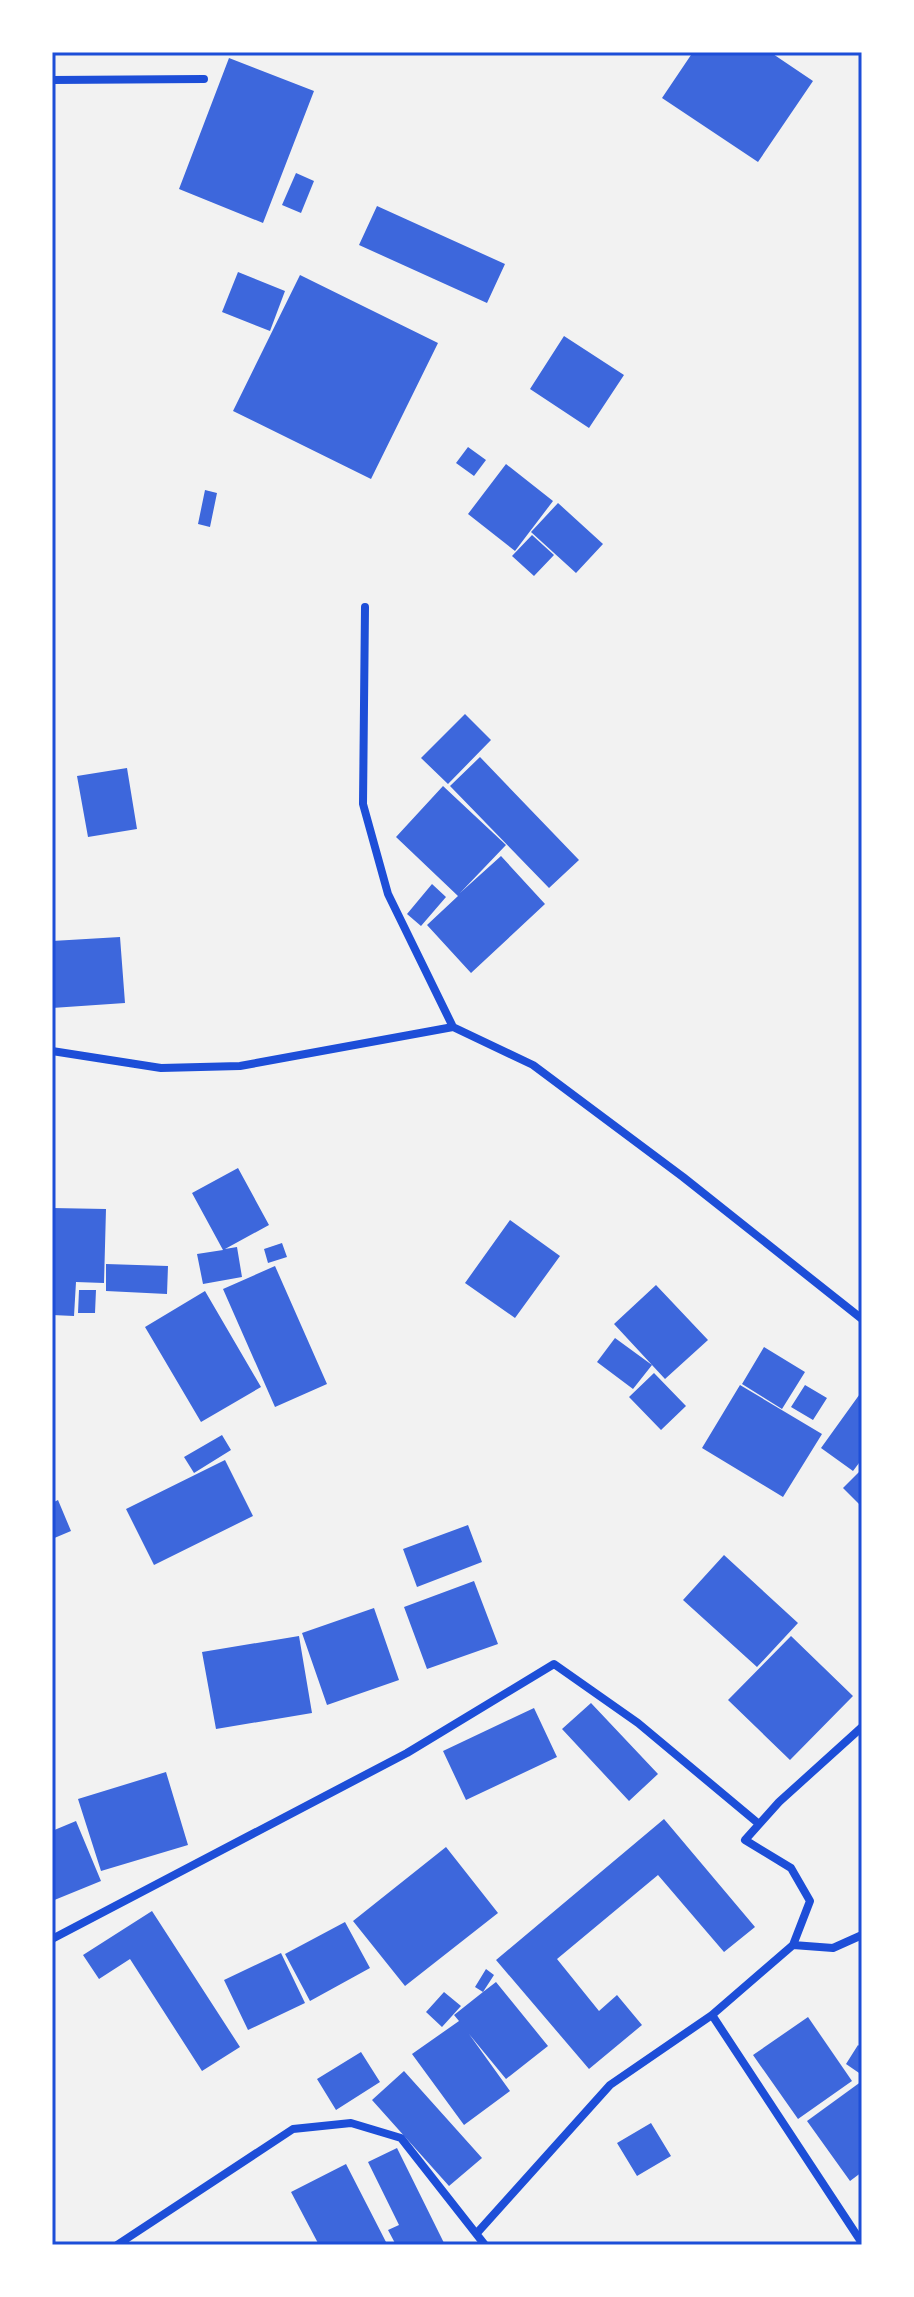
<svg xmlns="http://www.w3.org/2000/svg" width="914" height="2297" font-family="Cabin,sans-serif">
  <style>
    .building { fill: #3d67dc }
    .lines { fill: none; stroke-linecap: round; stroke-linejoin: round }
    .minor { stroke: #1d4ed8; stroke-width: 8 }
    .neatline { fill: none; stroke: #1d4ed8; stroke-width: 3 }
  </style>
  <rect width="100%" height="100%" fill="#f2f2f2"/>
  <path class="building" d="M 693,52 L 770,52 L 813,81 L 758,162 L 662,98 Z
    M 229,58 L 314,91 L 263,223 L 179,189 Z
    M 296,173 L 314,181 L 301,213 L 282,205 Z
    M 377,206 L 505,264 L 487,303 L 359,245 Z
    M 238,272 L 285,291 L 270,331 L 222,312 Z
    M 300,275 L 438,343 L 371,479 L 233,411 Z
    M 564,336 L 624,375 L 589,428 L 530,389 Z
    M 468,447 L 486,460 L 474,476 L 456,463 Z
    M 506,464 L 553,501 L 515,551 L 468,514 Z
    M 205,490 L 217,493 L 210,527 L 198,524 Z
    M 558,503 L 603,544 L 576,573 L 531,532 Z
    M 532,535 L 554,555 L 534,576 L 512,556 Z
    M 465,714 L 491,740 L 448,784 L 421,758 Z
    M 480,757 L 579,860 L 549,888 L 450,786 Z
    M 127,768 L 137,829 L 88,837 L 77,776 Z
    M 443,786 L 506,845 L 460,893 L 501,856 L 545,904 L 471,973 L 427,925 L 458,896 L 396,837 Z
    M 432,884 L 446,897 L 421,926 L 407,914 Z
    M 120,937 L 125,1003 L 52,1008 L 52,941 Z
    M 238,1168 L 269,1225 L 225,1249 L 237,1247 L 242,1277 L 203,1284 L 197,1254 L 223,1250 L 192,1193 Z
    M 52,1208 L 106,1209 L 104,1283 L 76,1282 L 74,1316 L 52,1315 Z
    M 510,1220 L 560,1256 L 515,1318 L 465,1283 Z
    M 282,1243 L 287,1257 L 268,1263 L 264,1249 Z
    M 106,1264 L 168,1266 L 167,1294 L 106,1291 Z
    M 275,1266 L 327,1384 L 275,1407 L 223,1289 Z
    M 656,1285 L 708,1340 L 665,1379 L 614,1324 Z
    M 79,1290 L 96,1290 L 95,1313 L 78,1313 Z
    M 205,1291 L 261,1387 L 201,1422 L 145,1327 Z
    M 615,1338 L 652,1365 L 633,1389 L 597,1362 Z
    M 764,1347 L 805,1372 L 782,1409 L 742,1384 Z
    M 654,1373 L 686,1406 L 661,1430 L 629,1397 Z
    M 740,1385 L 822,1434 L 783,1497 L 702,1448 Z
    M 805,1385 L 827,1398 L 813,1420 L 791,1407 Z
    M 862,1391 L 862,1459 L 853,1471 L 821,1448 Z
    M 222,1435 L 231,1450 L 194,1473 L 184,1457 Z
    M 225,1460 L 253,1516 L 154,1565 L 126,1509 Z
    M 862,1469 L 862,1507 L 843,1488 Z
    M 58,1500 L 71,1531 L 52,1539 L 52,1503 Z
    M 468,1525 L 482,1562 L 417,1587 L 403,1549 Z
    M 724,1555 L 798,1623 L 757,1667 L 683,1600 Z
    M 474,1581 L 498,1644 L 427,1669 L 404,1607 Z
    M 374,1608 L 399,1680 L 327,1705 L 302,1633 Z
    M 299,1636 L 312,1713 L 216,1729 L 202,1652 Z
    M 791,1636 L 853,1696 L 790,1760 L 728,1700 Z
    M 591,1703 L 658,1774 L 629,1801 L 562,1729 Z
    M 534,1708 L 557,1757 L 466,1800 L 443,1751 Z
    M 166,1772 L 188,1845 L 101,1871 L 78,1799 Z
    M 664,1819 L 755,1927 L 724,1952 L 658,1875 L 557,1959 L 599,2011 L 617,1995 L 642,2025 L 589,2069 L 496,1960 Z
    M 76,1821 L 101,1881 L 52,1901 L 52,1831 Z
    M 446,1847 L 498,1913 L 405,1986 L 353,1921 Z
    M 152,1911 L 240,2047 L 202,2071 L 130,1959 L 99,1979 L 83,1955 Z
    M 345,1922 L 370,1968 L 310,2001 L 285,1954 Z
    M 281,1953 L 305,2003 L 248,2030 L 224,1980 Z
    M 486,1969 L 494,1975 L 483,1992 L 496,1982 L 548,2046 L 506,2079 L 469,2034 L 510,2091 L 464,2125 L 412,2054 L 459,2021 L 454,2015 L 483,1992 L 475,1987 Z
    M 444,1992 L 461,2006 L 442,2027 L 426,2012 Z
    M 808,2017 L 852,2081 L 798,2119 L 753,2055 Z
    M 858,2045 L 862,2048 L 862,2075 L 846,2064 Z
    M 361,2052 L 380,2082 L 336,2110 L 317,2079 Z
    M 404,2071 L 482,2158 L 449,2186 L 372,2100 Z
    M 862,2081 L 862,2172 L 850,2181 L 807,2121 Z
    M 651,2123 L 671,2156 L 637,2176 L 617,2143 Z
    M 397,2148 L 444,2243 L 439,2245 L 396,2245 L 388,2230 L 399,2225 L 368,2162 Z
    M 346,2164 L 386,2242 L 380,2245 L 319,2245 L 291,2192 Z"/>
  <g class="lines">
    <path class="minor" d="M 52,80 L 204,79
      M 365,607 L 363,804 L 388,894 L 453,1027
      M 52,1051 L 161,1068 L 240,1066 L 453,1027 L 533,1065 L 683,1177 L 862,1319
      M 52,1939 L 407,1753 L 554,1664 L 638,1723 L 759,1824
      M 793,1945 L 810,1901 L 791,1868 L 745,1840 L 779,1802 L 862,1727
      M 712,2015 L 862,2243
      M 477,2233 L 610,2085 L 712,2015 L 793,1945 L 833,1948 L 862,1935
      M 117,2245 L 293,2129 L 351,2123 L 401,2138 L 485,2245"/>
  </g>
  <rect width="914" height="2297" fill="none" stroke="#ffffff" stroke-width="108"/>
  <rect x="54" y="54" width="806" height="2189" class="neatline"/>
</svg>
